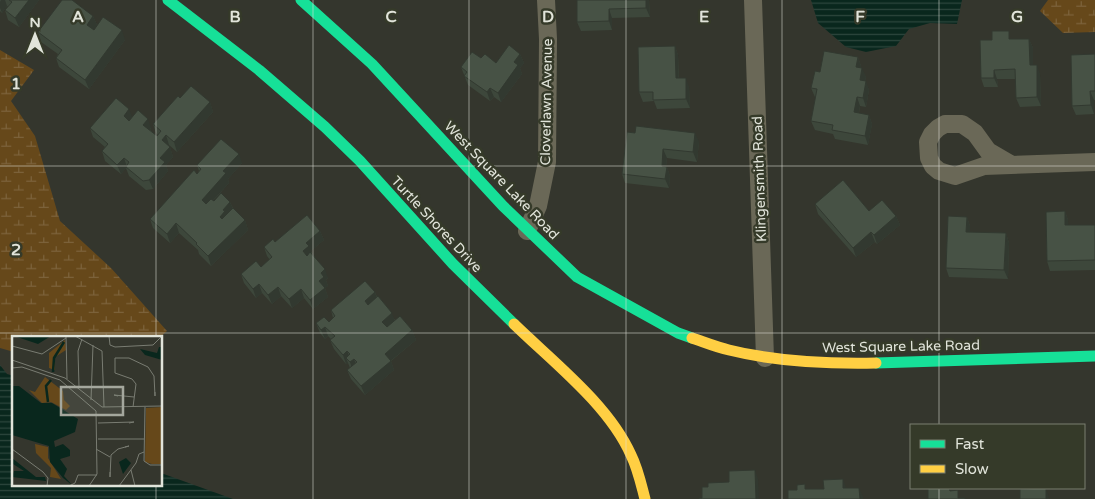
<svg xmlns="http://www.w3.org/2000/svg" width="1095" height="499" font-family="'Varela Round',sans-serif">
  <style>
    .wetland { fill: url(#wetland-marsh) }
    .water { fill: url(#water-rules) }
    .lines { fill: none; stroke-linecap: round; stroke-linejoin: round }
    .street { stroke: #6a6857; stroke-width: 18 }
    .fast { stroke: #16e098; stroke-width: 11 }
    .slow { stroke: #ffcf43; stroke-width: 11 }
    .wall { fill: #3d473b }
    .shaded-wall { fill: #323930 }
    .building { fill: #475245; stroke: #323930 }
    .grid { fill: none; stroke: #e1e4da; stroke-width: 1; stroke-opacity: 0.55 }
    .labels { text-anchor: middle; stroke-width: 5; stroke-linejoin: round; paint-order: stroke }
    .street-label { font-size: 14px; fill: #e1e4da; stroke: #353a29 }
    .inset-river { fill: none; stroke: #09271d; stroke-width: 2.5 }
    .inset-road { fill: none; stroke: #797c72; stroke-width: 1 }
    .view { fill: #a4a79d; fill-opacity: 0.15; stroke: #a4a79d; stroke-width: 2.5 }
    .inset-edge { fill: none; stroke: #e1e4da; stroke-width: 2.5 }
    .grid-label { font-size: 16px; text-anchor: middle; font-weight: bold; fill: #e1e4da; stroke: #353a29; stroke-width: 5; stroke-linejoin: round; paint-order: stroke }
  </style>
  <defs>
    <pattern id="wetland-marsh" width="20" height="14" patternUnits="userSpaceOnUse" patternTransform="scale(1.25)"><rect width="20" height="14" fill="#66481a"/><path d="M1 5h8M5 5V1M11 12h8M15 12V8" fill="none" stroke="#7c623b"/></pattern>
    <pattern id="water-rules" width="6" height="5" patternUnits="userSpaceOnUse" patternTransform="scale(1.25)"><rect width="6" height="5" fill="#09271d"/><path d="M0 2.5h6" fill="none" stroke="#2d463d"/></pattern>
  </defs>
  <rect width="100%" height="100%" fill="#34362d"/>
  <path class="wetland" d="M 1048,0 L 1095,0 L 1095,32 L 1063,33 L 1040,11 Z
    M 0,50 L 34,70 L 11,101 L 35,136 L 60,221 L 111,268 L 167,331 L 159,338 L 14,338 L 14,352 L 0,348 Z"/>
  <path class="water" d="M 811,0 L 962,0 L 957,24 L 930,23 L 909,29 L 896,46 L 866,52 L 846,47 L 818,23 Z
    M 0,365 L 7,374 L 14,376 L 14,485 L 161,485 L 161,473 L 233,499 L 0,499 Z"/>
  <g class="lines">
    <path class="street" d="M 753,0 L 765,358
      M 1012,165 L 988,151 L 975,133 L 962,124 L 945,124 L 938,128 L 932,134 L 928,142 L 929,158 L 933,166 L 939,171 L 955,176 L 984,166 L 1095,162
      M 527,231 L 538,206 L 547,162 L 548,39 L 546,0"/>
    <path class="fast" d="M 168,0 L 259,70 L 325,127 L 360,161 L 453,264 L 514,324
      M 301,0 L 372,64 L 503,206 L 577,277 L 678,333 L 692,338
      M 876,363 L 1095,356"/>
    <path class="slow" d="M 514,324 C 553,362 609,405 631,455 C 638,469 641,484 645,499
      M 692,338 C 704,342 716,347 729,350 C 777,362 827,364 876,363"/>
  </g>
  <path class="wall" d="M 0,0 L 39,0 L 19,27 L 8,20 L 5,10 L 8,6 L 7,6 L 2,13 L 0,11 Z
    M 577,0 L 649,0 L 650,17 L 612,18 L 612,30 L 581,31 L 577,22 Z
    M 93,16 L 97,25 L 93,30 L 125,40 L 89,89 L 59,67 L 56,58 L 58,54 L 41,42 L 38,32 Z
    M 1012,39 L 1029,39 L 1033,48 L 1033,65 L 1040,74 L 1041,106 L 1020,107 L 1016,98 L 1016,79 L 997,79 L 998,87 L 984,87 L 981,78 Z
    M 675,46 L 678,55 L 679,78 L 689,87 L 690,108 L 657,109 L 654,101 L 643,102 L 639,92 Z
    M 520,54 L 524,63 L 520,68 L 522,74 L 501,102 L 494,97 L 490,101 L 468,85 L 461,67 L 481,58 L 496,63 Z
    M 1095,54 L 1095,100 L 1094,100 L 1094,114 L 1076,115 L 1072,106 Z
    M 858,57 L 861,66 L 861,68 L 866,77 L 865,81 L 869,90 L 866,107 L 860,106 L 859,113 L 869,115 L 872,124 L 868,145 L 835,139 L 833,134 L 815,130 L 811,121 L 816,98 L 815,97 L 811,88 L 820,72 Z
    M 180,98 L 210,102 L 213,112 L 177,152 L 169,145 L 168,146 L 170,147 L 173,157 L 166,165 L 168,171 L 153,189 L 146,190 L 129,176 L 126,168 L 121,174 L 105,161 L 102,151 L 105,147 L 93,137 L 90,128 L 132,117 L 151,128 L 150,130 L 157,136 L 158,135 L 156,133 L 153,124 Z
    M 627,132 L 699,142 L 697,162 L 667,158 L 666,167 L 667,167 L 670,176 L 669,188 L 625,183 L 622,174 Z
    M 242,163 L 228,179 L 229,183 L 213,201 L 230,202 L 233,208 L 245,220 L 248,230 L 211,266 L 199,254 L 198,250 L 179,233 L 170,243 L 153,228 L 150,219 L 197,174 L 199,171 L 197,165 Z
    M 815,204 L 869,211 L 896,216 L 900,225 L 877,244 L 875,242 L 856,257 L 818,214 Z
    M 1065,211 L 1068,220 L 1068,225 L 1095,225 L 1095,270 L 1050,271 L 1047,261 Z
    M 967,217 L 970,226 L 970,232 L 1006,233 L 1009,243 L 1008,279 L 949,277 L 946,268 Z
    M 320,231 L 324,240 L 311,251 L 328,278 L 326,280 L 328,286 L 325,288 L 328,297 L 313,309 L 304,298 L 292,308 L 281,296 L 272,304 L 262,293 L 256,298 L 244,283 L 241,274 L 261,267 L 270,260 L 267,256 L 264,247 L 275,242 Z
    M 375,292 L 377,297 L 395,320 L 412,330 L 416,340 L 391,361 L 394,370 L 365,395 L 351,379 L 347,370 L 350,368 L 348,363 L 346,364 L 334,349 L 330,340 L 331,339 L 328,336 L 325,339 L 320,333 L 316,323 L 329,322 L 333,318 L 331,310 Z"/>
  <path class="shaded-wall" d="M 1,0 L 5,0 L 7,6 L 2,13 L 0,8 L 0,2 Z
    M 29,0 L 39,0 L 19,27 L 15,18 Z
    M 646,0 L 649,0 L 650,17 L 646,8 Z
    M 609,9 L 612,18 L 612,30 L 609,21 Z
    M 93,16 L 97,25 L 90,34 L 87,25 Z
    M 122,30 L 125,40 L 89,89 L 85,80 Z
    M 1029,39 L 1033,48 L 1033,75 L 1030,65 Z
    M 675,46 L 678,55 L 679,88 L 676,78 Z
    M 520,54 L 524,63 L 520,68 L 522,74 L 501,102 L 498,93 L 514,62 Z
    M 858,57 L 861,66 L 860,76 L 856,67 Z
    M 1037,65 L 1040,74 L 1041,106 L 1037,97 Z
    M 862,68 L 866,77 L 863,89 L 860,80 Z
    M 994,70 L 997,79 L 998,87 L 994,78 Z
    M 686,78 L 689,87 L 690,108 L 686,99 Z
    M 866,81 L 869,90 L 866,107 L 863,98 Z
    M 490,88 L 494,97 L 490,101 L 487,92 Z
    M 1090,91 L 1094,100 L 1094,114 L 1091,105 Z
    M 857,97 L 860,106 L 857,121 L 854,112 Z
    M 210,102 L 213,112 L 177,152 L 174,142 Z
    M 129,109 L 133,119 L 127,125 L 124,116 Z
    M 869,115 L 872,124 L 868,145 L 865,136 Z
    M 148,119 L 151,128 L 147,134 L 143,125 Z
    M 695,133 L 699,142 L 697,162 L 693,152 Z
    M 166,135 L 169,145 L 165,150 L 162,140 Z
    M 170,147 L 173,157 L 166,165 L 168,171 L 153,189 L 149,180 L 160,158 Z
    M 663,149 L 667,158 L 665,175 L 662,166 Z
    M 239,154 L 242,163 L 228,179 L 229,183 L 205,209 L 202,200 L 223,171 Z
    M 124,158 L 127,167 L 121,174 L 117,165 Z
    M 667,167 L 670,176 L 669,188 L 665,179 Z
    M 230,202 L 234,211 L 223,226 L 220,217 L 223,210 Z
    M 1065,211 L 1068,220 L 1069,235 L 1065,225 Z
    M 896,216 L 900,225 L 877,244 L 874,235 Z
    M 967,217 L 970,226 L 970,241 L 966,232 Z
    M 245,220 L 248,230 L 211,266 L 208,256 Z
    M 176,223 L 179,233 L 170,243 L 167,234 Z
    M 320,231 L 324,240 L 311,251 L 312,255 L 306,260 L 303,251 L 306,243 Z
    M 871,232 L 875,242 L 856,257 L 853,248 Z
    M 1006,233 L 1009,243 L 1008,279 L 1004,270 Z
    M 325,269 L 328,278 L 326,280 L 328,286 L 325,288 L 328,297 L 313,309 L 310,300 L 319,281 L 321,273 Z
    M 259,284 L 262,293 L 256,298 L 253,289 Z
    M 278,287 L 281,296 L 272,304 L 268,295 Z
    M 301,289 L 304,298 L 292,308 L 289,299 Z
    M 375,292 L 378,302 L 368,310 L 365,301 Z
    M 392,313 L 395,322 L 385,331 L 382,322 Z
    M 325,327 L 328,336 L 325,339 L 321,330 Z
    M 412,330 L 416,340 L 388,363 L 385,354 Z
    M 347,351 L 351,360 L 346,358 L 348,363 L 346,364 L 343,355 Z
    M 354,359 L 357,368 L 353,371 L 350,362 Z
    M 391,361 L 394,370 L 365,395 L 361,386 Z
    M 755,470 L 758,479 L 759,499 L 756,499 Z
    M 843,479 L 846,488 L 843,488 Z
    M 859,488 L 863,497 L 863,499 L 860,499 Z
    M 1046,488 L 1049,498 L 1049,499 L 1046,499 Z"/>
  <path class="building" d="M 9,0 L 29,0 L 15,18 L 5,10 L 12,2 Z
    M 62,0 L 72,0 L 93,16 L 87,25 L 94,30 L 103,17 L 122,30 L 85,80 L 56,58 L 62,50 L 38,32 Z
    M 577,0 L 646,0 L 646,8 L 609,9 L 609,21 L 577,22 Z
    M 992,31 L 1009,31 L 1009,39 L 1029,39 L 1030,65 L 1037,65 L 1037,97 L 1016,98 L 1015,69 L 994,70 L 994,78 L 981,78 L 980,40 L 992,40 Z
    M 509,45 L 520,54 L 514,62 L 518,65 L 498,93 L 490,88 L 487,92 L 464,76 L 467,72 L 461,67 L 472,52 L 481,58 L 485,54 L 496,63 Z
    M 675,46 L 676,78 L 686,78 L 686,99 L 653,100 L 653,92 L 639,92 L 638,47 Z
    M 824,51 L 858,57 L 856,67 L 862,68 L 860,80 L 866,81 L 863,98 L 857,97 L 854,112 L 869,115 L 865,136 L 832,130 L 833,125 L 811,121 L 817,89 L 811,88 L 815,71 L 820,72 Z
    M 1095,54 L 1095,91 L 1090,91 L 1091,105 L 1072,106 L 1071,55 Z
    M 191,86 L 210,102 L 174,142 L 166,135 L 162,140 L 170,147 L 160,158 L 165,162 L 149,180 L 143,181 L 126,167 L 129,162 L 124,158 L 117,165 L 102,151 L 108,144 L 90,128 L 116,98 L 129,109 L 124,116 L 129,121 L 138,110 L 148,119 L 143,125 L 157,136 L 161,131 L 153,124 L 178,96 L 180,98 Z
    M 636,126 L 695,133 L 693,152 L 663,149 L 662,166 L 667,167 L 665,179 L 622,174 L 627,132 L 635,133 Z
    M 221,139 L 239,154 L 223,171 L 226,173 L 202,200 L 206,204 L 211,199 L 214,201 L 221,193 L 230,202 L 223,210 L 225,211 L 220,217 L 222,219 L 233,208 L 245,220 L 208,256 L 196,244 L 197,243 L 176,223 L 167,234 L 150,219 L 194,170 L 197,174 L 201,169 L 197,165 Z
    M 843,180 L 869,211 L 882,200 L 896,216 L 874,235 L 871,232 L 853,248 L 815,204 Z
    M 1065,211 L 1065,225 L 1095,225 L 1095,260 L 1047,261 L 1046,212 Z
    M 307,215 L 320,231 L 306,243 L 309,246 L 303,251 L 307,256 L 310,252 L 325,269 L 321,273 L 324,277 L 319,281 L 325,288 L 310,300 L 301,289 L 289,299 L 278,287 L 268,295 L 259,284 L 253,289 L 241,274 L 256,261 L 261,267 L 272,257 L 264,247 L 273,239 L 275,242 Z
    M 948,216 L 967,217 L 966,232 L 1006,233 L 1004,270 L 946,268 Z
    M 365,281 L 375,292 L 365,301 L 368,305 L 378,296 L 392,313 L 382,322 L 387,327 L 400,316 L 412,330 L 385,354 L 391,361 L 361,386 L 347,370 L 357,362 L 354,359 L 350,362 L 346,358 L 350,354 L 347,351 L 343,355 L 330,340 L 335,336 L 325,327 L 321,330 L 316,323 L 324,317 L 329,322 L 335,316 L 331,310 Z
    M 755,470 L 756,499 L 699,499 L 699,498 L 702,498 L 702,487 L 708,487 L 708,483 L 729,482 L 729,471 Z
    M 843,479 L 843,488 L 859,488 L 860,499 L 788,499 L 788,490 L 797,490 L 797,485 L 805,484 L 805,489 L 824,489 L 823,480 Z
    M 928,488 L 949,488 L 950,491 L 958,490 L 958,498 L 965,498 L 965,499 L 928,499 Z
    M 1046,488 L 1046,499 L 1020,499 L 1020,489 Z"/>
  <path class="grid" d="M 156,0 L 156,338M 313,0 L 313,499M 469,0 L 469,499M 626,0 L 626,499M 782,0 L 782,499M 939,0 L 939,425M 0,166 L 1095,166M 0,333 L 1095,333M 156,485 L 156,499M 939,488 L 939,499"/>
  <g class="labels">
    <g class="street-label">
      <text transform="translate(546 102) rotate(-89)" y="5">Cloverlawn Avenue</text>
      <text transform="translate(759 179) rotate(-92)" y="5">Klingensmith Road</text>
      <text transform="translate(502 180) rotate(46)" y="5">West Square Lake Road</text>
      <text transform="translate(437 224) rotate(47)" y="5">Turtle Shores Drive</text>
      <text transform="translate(901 346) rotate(-1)" y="5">West Square Lake Road</text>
    </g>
  </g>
  <g transform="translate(12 336)">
    <rect width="150" height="150" fill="#34362d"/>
    <path d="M 150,71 L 150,128 L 140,128 L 133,126 L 134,72 Z" fill="#66481a"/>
    <path d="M 53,4 L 54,14 L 43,21 L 43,34 L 37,32 L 37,17 Z" fill="#66481a"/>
    <path d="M 33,41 L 51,55 L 52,64 L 58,70 L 54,74 L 39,66 L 30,67 L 17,54 L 23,56 ZM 23,108 L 36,111 L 36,122 L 49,143 L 38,141 L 39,132 L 24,117 Z" fill="#66481a"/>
    <path d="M 2,0 L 39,0 L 26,8 ZM 147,11 L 150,11 L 150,24 L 133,19 L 128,13 L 145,17 ZM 0,50 L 7,50 L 29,67 L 40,67 L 66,83 L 63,96 L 42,105 L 43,111 L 51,108 L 58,114 L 58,120 L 48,123 L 55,133 L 52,140 L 60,149 L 51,142 L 38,126 L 37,110 L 0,99 ZM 0,122 L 24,141 L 33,141 L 34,145 L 0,141 L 2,135 L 12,135 L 1,128 ZM 114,122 L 119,127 L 111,138 L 107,126 Z" fill="#09271d"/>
    <path class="inset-river" d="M 41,36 L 42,22 L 52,6M 36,66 L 34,50 L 39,44"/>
    <path class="inset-road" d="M 54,0 L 55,43M 63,0 L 90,15 L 92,71M 97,0 L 98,9 L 103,11 L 141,9 L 150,0M 0,10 L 30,18 L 54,2M 0,24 L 53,42 L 90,71 L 150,70M 0,32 L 10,31 L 48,44 L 84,75 L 85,138 L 77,150M 67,51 L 66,15 L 70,3M 106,60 L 102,59 L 122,61M 79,64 L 81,9M 121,71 L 124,48 L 120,43 L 103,37 L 103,22 L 117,22 L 136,31 L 142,40 L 143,60 L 143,56M 133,71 L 132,125 L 138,129 L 150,129M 86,87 L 122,86 L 117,87M 86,103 L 132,103M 0,113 L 31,136 L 36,142 L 35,150M 84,113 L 98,121M 119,134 L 123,150M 98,136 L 98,141 L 99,119 L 106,113 L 117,110 L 113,111M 57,150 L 63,147 L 66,139 L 85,139M 107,150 L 124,127 L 127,118 L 132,116"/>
    <path class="view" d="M 49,51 L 111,51 L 111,79 L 49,79 Z"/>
    <rect width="150" height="150" class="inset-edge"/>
  </g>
  <g class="grid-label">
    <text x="78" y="22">A</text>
    <text x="235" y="22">B</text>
    <text x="391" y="22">C</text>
    <text x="548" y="22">D</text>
    <text x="704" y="22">E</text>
    <text x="860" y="22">F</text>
    <text x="1017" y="22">G</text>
    <text x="16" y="89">1</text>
    <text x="16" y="255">2</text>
  </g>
  <rect x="910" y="424" width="175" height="65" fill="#353a29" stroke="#7a7e70"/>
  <rect x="920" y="440" width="25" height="8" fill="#16e098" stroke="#7a7e70"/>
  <text x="955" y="449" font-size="15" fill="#e1e4da">Fast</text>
  <rect x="920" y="465" width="25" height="8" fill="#ffcf43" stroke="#7a7e70"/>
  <text x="955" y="474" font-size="15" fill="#e1e4da">Slow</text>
  <g transform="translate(35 35)" stroke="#353a29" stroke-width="4" paint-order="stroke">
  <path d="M0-4L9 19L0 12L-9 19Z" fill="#e1e4da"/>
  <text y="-8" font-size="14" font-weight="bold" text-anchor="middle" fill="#e1e4da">N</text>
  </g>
</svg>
